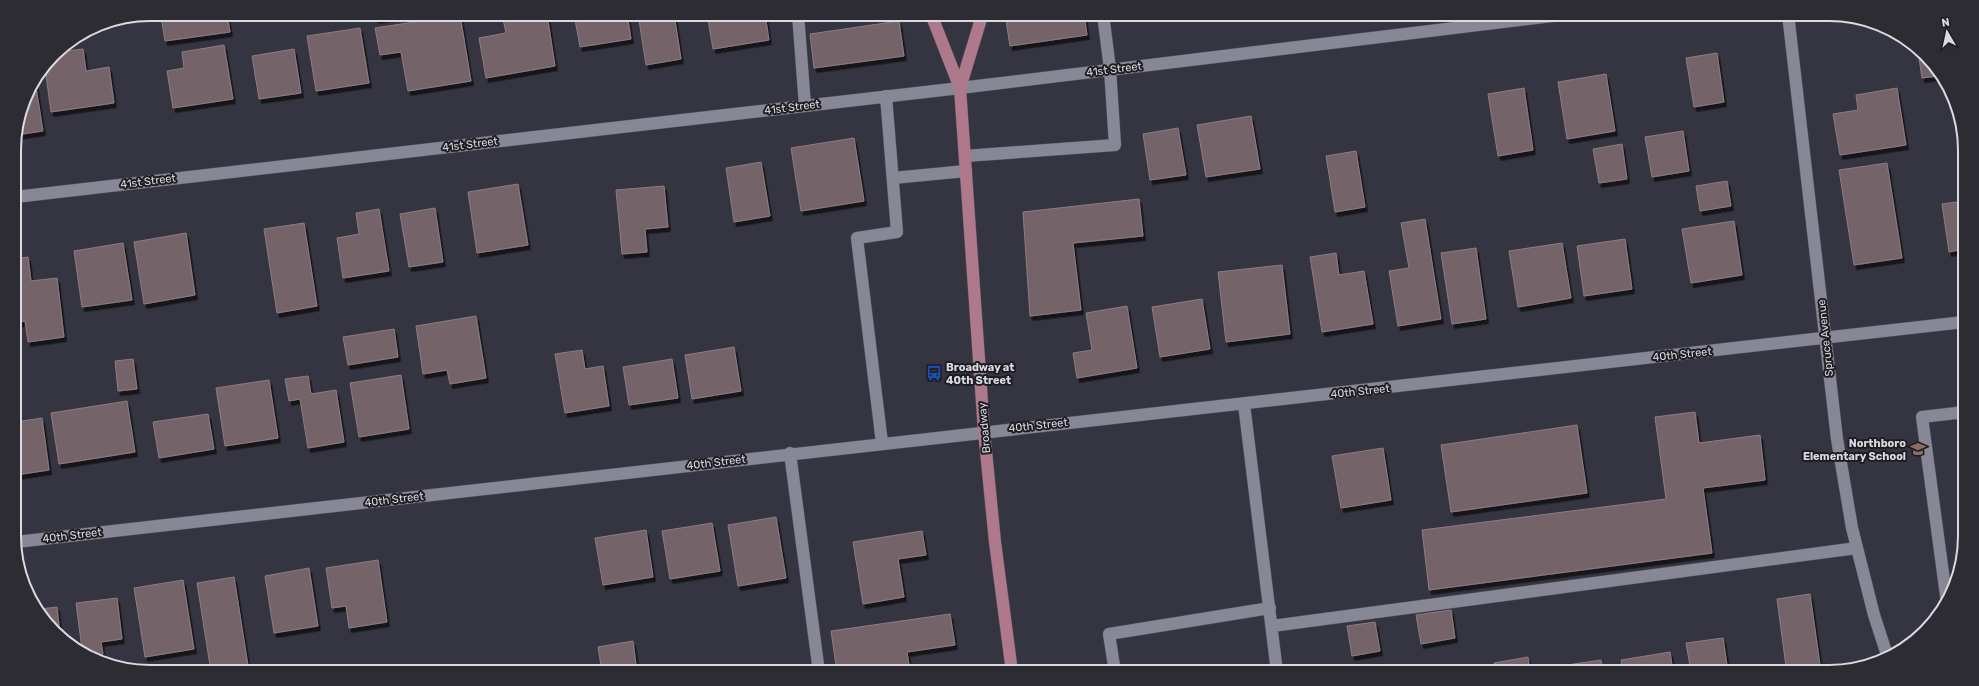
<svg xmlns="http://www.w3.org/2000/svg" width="1979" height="686" font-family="Rubik,sans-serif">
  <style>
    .building { fill: #74646a; stroke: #8d7c82; filter: url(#shadow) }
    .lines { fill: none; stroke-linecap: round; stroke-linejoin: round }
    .minor-casing { stroke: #51515c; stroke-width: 13 }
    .major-casing { stroke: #51515c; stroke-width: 13 }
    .minor { stroke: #878795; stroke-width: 12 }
    .major { stroke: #ad798b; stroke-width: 12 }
    .labels { text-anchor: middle; stroke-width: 4; stroke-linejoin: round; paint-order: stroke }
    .street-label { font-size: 11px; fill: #dadae2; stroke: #1d1d23 }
    .poi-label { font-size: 11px; font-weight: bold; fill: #dadae2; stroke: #1d1d23; text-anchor: start }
    .rim { fill: none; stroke: #dadae2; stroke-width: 2 }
  </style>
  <defs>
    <filter id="shadow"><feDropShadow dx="2.5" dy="4.5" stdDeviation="0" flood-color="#0009"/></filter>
  </defs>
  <rect width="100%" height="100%" fill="#353541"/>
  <path class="building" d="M 178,14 L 227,14 L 230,32 L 165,41 L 161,17 Z
    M 376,14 L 406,14 L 376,19 Z
    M 502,14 L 547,14 L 555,66 L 486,78 L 479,38 L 506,33 Z
    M 574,14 L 627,14 L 631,39 L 580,47 Z
    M 638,14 L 674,14 L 681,59 L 646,65 Z
    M 707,14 L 765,14 L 769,40 L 713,49 Z
    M 1005,14 L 1084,14 L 1087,35 L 1010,46 Z
    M 460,15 L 471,81 L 408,91 L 401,52 L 380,55 L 375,28 Z
    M 899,21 L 904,56 L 814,68 L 810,34 Z
    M 360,28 L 369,83 L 316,91 L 307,36 Z
    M 224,45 L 233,99 L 173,108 L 167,71 L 184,68 L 182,52 Z
    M 83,49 L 86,71 L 109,67 L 114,103 L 51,112 L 45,68 L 57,52 Z
    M 294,49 L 301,93 L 259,99 L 252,56 Z
    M 1918,51 L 1931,60 L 1937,69 L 1938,76 L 1922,78 Z
    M 1717,53 L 1724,102 L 1694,107 L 1686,58 Z
    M 1606,74 L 1615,131 L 1567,139 L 1558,82 Z
    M 35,81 L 43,131 L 16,135 L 28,90 Z
    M 1524,88 L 1533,150 L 1498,156 L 1488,94 Z
    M 1897,88 L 1906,145 L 1840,155 L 1833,114 L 1858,110 L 1856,95 Z
    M 1251,116 L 1260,169 L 1206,177 L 1197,125 Z
    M 1178,128 L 1186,175 L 1150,180 L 1143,134 Z
    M 1683,131 L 1689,171 L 1652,177 L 1645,137 Z
    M 854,138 L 864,201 L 801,211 L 791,148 Z
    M 1622,144 L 1627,179 L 1599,183 L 1593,149 Z
    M 1356,151 L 1365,207 L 1335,212 L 1326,156 Z
    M 761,162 L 770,216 L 734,222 L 726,168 Z
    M 1887,163 L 1902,258 L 1854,265 L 1839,170 Z
    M 1727,181 L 1731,206 L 1700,211 L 1696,186 Z
    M 518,184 L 528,245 L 477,253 L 468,192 Z
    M 664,186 L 668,227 L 645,229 L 647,252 L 622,254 L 616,190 Z
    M 1139,199 L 1143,236 L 1073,243 L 1081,310 L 1030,316 L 1023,212 Z
    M 1964,201 L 1964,249 L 1949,252 L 1942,204 Z
    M 435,208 L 443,262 L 409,267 L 400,214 Z
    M 379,209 L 389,271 L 343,278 L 337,238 L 359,234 L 356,213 Z
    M 1425,219 L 1441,319 L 1398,326 L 1389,271 L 1409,268 L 1401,223 Z
    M 1734,221 L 1742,275 L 1691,283 L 1682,229 Z
    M 304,223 L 317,306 L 277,313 L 264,229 Z
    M 186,233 L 195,295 L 144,304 L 134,242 Z
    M 1625,239 L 1632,289 L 1584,296 L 1577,246 Z
    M 123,243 L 132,300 L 82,307 L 74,251 Z
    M 1562,243 L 1571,298 L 1518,307 L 1509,251 Z
    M 1476,248 L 1486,319 L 1452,324 L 1441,253 Z
    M 1336,253 L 1339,275 L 1364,271 L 1373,324 L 1322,332 L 1310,257 Z
    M 28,257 L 31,281 L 57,278 L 64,337 L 28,342 L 25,321 L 16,323 L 15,259 Z
    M 1282,265 L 1290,334 L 1226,342 L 1218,272 Z
    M 1202,299 L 1210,349 L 1160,357 L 1152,307 Z
    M 1127,306 L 1137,368 L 1077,378 L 1073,353 L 1092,350 L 1086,313 Z
    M 476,316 L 486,378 L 450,384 L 447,370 L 423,374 L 416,326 Z
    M 394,329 L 398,357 L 348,365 L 343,337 Z
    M 734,347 L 741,391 L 692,399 L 685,355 Z
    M 582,350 L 585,369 L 603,366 L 609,406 L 565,413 L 555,354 Z
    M 133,359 L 137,389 L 118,391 L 115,361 Z
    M 672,359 L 678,398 L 629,405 L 623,367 Z
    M 401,375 L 409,429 L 359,437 L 350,383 Z
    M 308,376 L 311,394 L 336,390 L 344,442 L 308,448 L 300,399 L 289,401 L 285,379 Z
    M 269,380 L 278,438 L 225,446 L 216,388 Z
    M 127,401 L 135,452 L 59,464 L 51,413 Z
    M 1695,412 L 1699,443 L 1760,435 L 1765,480 L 1703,488 L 1712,553 L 1429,590 L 1422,530 L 1666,499 L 1655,417 Z
    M 208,414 L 214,449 L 159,458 L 153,422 Z
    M 42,418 L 49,470 L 16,475 L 16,422 Z
    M 1577,425 L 1587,493 L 1451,512 L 1441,445 Z
    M 1383,448 L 1391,500 L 1341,508 L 1332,456 Z
    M 776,517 L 786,578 L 738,586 L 728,525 Z
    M 712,523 L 720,571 L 670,579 L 662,531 Z
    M 646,530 L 653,577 L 603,585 L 595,538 Z
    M 922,531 L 926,555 L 898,559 L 904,597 L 863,604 L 853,542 Z
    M 378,560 L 387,622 L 349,628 L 346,606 L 332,608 L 326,568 Z
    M 309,568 L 318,626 L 274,633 L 265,576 Z
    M 234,577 L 249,672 L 211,672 L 197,583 Z
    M 183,580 L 194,649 L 145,657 L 134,588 Z
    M 1810,594 L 1821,672 L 1766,672 L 1766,669 L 1786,667 L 1777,599 Z
    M 117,598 L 122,639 L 101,642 L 103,654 L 93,656 L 82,649 L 76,603 Z
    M 57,607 L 60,634 L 48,626 L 40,609 Z
    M 1451,610 L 1455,638 L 1421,644 L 1416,615 Z
    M 950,614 L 955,645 L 907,652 L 910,672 L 837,672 L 831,631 Z
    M 1375,622 L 1380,651 L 1352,656 L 1347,626 Z
    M 1723,638 L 1728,672 L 1691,672 L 1686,643 Z
    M 633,641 L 637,672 L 602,672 L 598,647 Z
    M 1670,652 L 1673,672 L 1623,672 L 1621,660 Z
    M 1528,657 L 1530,672 L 1495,672 L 1494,663 Z
    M 1601,660 L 1603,672 L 1568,672 L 1567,665 Z
    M 1403,668 L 1403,672 L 1369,672 Z"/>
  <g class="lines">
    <defs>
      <path id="minor" d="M 798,14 L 805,106
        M 1788,14 L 1837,439 L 1852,528 L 1874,615 L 1888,658
        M 965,156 L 1115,145 L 1110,69 L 1103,14
        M 893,178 L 966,171
        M 15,197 L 960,88 L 1569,14
        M 1244,404 L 1277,672
        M 882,443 L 857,238 L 897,232 L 886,96
        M 790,453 L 819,672
        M 16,542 L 1964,322
        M 1947,603 L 1922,417 L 1965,412
        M 1272,626 L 1857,548
        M 1115,672 L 1109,634 L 1270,608"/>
      <path id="major" d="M 931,14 L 960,88 L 984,431 L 995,542 L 1012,672
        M 960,88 L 981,19 L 981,14"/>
    </defs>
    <use href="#minor" class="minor-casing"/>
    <use href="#major" class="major-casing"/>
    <use href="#minor" class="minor"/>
    <use href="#major" class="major"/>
  </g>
  <defs>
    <symbol id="bus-bare" viewBox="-9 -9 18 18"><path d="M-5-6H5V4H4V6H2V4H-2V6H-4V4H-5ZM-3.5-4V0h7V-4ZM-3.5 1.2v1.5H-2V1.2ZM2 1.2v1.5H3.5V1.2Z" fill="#1a4fb4" stroke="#1d1d23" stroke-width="2.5" paint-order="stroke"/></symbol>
    <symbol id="school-bare" viewBox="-9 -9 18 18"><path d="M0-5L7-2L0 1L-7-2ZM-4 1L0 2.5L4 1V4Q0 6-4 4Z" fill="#8d6e63" stroke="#1d1d23" stroke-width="2.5" paint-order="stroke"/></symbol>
  </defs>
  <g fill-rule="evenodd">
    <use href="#bus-bare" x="923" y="362" width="22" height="22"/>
    <use href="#school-bare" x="1907" y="438" width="22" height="22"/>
  </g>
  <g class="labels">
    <g class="street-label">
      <text transform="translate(1114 69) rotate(-7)" y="4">41st Street</text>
      <text transform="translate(792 107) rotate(-7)" y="4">41st Street</text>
      <text transform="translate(470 144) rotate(-7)" y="4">41st Street</text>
      <text transform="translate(148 181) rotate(-7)" y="4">41st Street</text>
      <text transform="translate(1825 338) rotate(-96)" y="4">Spruce Avenue</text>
      <text transform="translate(1682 354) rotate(-6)" y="4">40th Street</text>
      <text transform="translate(1360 391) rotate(-6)" y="4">40th Street</text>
      <text transform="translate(1038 425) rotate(-6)" y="4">40th Street</text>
      <text transform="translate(984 428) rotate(-95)" y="4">Broadway</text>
      <text transform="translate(716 462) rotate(-7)" y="4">40th Street</text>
      <text transform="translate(394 499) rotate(-7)" y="4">40th Street</text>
      <text transform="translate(72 535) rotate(-7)" y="4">40th Street</text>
    </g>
    <g class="poi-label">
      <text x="946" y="371">Broadway at<tspan x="946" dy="13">40th Street</tspan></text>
      <text x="1906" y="447" text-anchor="end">Northboro<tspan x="1906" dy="13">Elementary School</tspan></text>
    </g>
  </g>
  <path d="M0 0H1979V686H0ZM150 21H1829A129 129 0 0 1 1958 150V536A129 129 0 0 1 1829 665H150A129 129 0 0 1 21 536V150A129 129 0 0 1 150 21Z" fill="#2c2c32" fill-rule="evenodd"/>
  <path class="rim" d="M150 21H1829A129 129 0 0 1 1958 150V536A129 129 0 0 1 1829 665H150A129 129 0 0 1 21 536V150A129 129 0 0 1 150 21Z"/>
  <g transform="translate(1947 32) rotate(351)" stroke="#1d1d23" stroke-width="3" paint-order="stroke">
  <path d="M0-3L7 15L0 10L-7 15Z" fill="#dadae2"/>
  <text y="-6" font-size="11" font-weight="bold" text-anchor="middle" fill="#dadae2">N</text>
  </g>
</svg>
